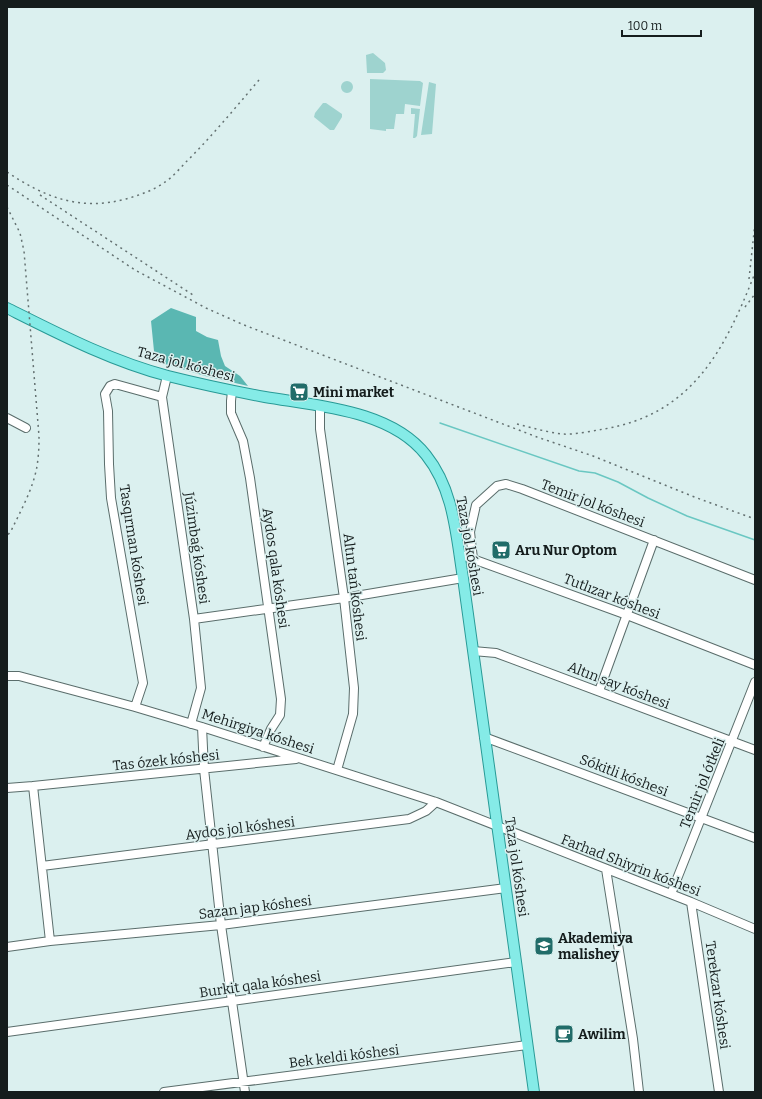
<svg xmlns="http://www.w3.org/2000/svg" width="762" height="1099" font-family="Bitter,serif">
  <style>
    .green { fill: #9ed3cf }
    .forest { fill: #5ab7b2 }
    .lines { fill: none; stroke-linecap: round; stroke-linejoin: round }
    .stream { stroke: #6ac7c2; stroke-width: 1.5 }
    .minor-casing { stroke: #5a6d6b; stroke-width: 10 }
    .major-casing { stroke: #289a96; stroke-width: 12 }
    .minor { stroke: #fff; stroke-width: 8 }
    .major { stroke: #85ebe7; stroke-width: 10 }
    .rail { stroke: #647171; stroke-width: 1.5; stroke-dasharray: 2 4; stroke-linecap: butt }
    .labels { text-anchor: middle; stroke-width: 3; stroke-linejoin: round; paint-order: stroke }
    .street-label { font-size: 14px; fill: #151d1d; stroke: #dbf0ef }
    .poi-label { font-size: 14px; font-weight: bold; fill: #151d1d; stroke: #dbf0ef; text-anchor: start }
  </style>
  <rect width="100%" height="100%" fill="#dbf0ef"/>
  <path class="green" d="M 373,53 L 385,63 L 386,70 L 383,73 L 367,73 L 366,55 Z
    M 370,79 L 420,81 L 423,83 L 420,106 L 405,104 L 404,114 L 396,114 L 394,129 L 386,129 L 386,131 L 370,129 Z
    M341 87a6 6 0 1 1 12 0a6 6 0 1 1-12 0Z
    M 429,82 L 436,84 L 432,134 L 421,135 Z
    M 323,103 L 326,103 L 342,114 L 342,117 L 334,130 L 330,130 L 314,117 L 315,113 Z
    M 411,108 L 420,109 L 417,136 L 415,138 L 413,138 L 415,114 L 411,114 Z"/>
  <path class="forest" d="M 171,308 L 196,317 L 196,331 L 207,337 L 218,340 L 221,356 L 225,366 L 240,376 L 248,386 L 205,376 L 155,361 L 151,321 Z"/>
  <g class="lines">
    <path class="stream" d="M 440,423 L 579,471 L 595,473 L 618,482 L 648,498 L 687,516 L 755,540"/>
    <defs>
      <path id="minor" d="M 167,376 L 162,397 L 194,619 L 201,688 L 191,724
        M 232,391 L 231,401 L 231,413 L 243,441 L 250,478 L 281,699 L 280,715 L 271,729 L 263,747
        M 320,407 L 320,429 L 344,598 L 354,688 L 353,714 L 337,770
        M 7,418 L 26,428
        M 459,554 L 627,615 L 755,665
        M 473,559 L 470,532 L 476,505 L 497,486 L 506,484 L 522,489 L 755,580
        M 194,619 L 344,598 L 463,578
        M 473,651 L 496,653 L 755,750
        M 7,676 L 19,676 L 135,707 L 202,727 L 436,802 L 691,902 L 755,929
        M 599,691 L 654,540
        M 135,707 L 143,683 L 111,498 L 109,464 L 108,411 L 105,394 L 110,386 L 115,384 L 162,397
        M 202,727 L 204,769 L 221,925 L 245,1092
        M 484,737 L 755,838
        M 33,786 L 50,941
        M 7,788 L 33,786 L 296,759
        M 42,866 L 409,819 L 426,811 L 436,802
        M 606,869 L 633,1039 L 639,1092
        M 671,894 L 755,682
        M 691,902 L 719,1092
        M 7,947 L 50,941 L 221,925 L 506,888
        M 7,1032 L 516,962
        M 164,1092 L 527,1045"/>
      <path id="major" d="M 7,308 C 59,334 111,361 168,376 C 200,384 233,391 265,397 C 318,406 391,410 426,455 C 454,490 456,535 463,578 L 534,1092"/>
    </defs>
    <use href="#minor" class="minor-casing"/>
    <use href="#major" class="major-casing"/>
    <use href="#minor" class="minor"/>
    <use href="#major" class="major"/>
    <path class="rail" d="M 7,172 C 46,198 80,211 126,199 C 140,195 154,190 165,182 C 173,177 180,168 187,161 C 213,135 236,107 259,80
      M 7,185 L 135,270 L 206,308 L 244,325 L 537,437 L 593,456 L 697,498 L 755,519
      M 40,195 L 193,295
      M 7,207 L 20,233 L 24,251 L 39,436 C 39,443 39,450 38,458 C 36,484 22,508 11,531 L 7,536
      M 749,279 L 755,223
      M 745,307 L 755,294
      M 517,424 C 532,428 547,432 562,434 C 575,435 591,431 604,429 C 693,414 725,349 755,273"/>
  </g>
  <defs>
    <symbol id="supermarket-square" viewBox="-11 -11 22 22"><rect x="-9" y="-9" width="18" height="18" rx="4" fill="#216c69" stroke="#dbf0ef"/><path d="M-6-5.5h2.5l.6 2H6L4.5 2H-2.5L-4.4-4H-6ZM-1.5 3.2a1.3 1.3 0 1 0 .1 0ZM3 3.2a1.3 1.3 0 1 0 .1 0Z" fill="#fff"/></symbol>
    <symbol id="school-square" viewBox="-11 -11 22 22"><rect x="-9" y="-9" width="18" height="18" rx="4" fill="#216c69" stroke="#dbf0ef"/><path d="M0-5L7-2L0 1L-7-2ZM-4 1L0 2.5L4 1V4Q0 6-4 4Z" fill="#fff"/></symbol>
    <symbol id="cafe-square" viewBox="-11 -11 22 22"><rect x="-9" y="-9" width="18" height="18" rx="4" fill="#216c69" stroke="#dbf0ef"/><path d="M-5.5-4.5H6V0H3Q3 3.5 0 3.5H-2.5Q-5.5 3.5-5.5 0ZM3-3.2v2h1.7v-2ZM-6 4.5H4V6H-6Z" fill="#fff"/></symbol>
  </defs>
  <g fill-rule="evenodd">
    <use href="#supermarket-square" x="288" y="381" width="22" height="22"/>
    <use href="#supermarket-square" x="490" y="539" width="22" height="22"/>
    <use href="#school-square" x="533" y="935" width="22" height="22"/>
    <use href="#cafe-square" x="553" y="1023" width="22" height="22"/>
  </g>
  <g class="labels">
    <g class="street-label">
      <text transform="translate(186 364) rotate(15)" y="5">Taza jol kóshesi</text>
      <text transform="translate(593 503) rotate(21)" y="5">Temir jol kóshesi</text>
      <text transform="translate(134 545) rotate(81)" y="5">Tasqırman kóshesi</text>
      <text transform="translate(470 546) rotate(80)" y="5">Taza jol kóshesi</text>
      <text transform="translate(197 548) rotate(82)" y="5">Júzimbaǵ kóshesi</text>
      <text transform="translate(276 568) rotate(82)" y="5">Aydos qala kóshesi</text>
      <text transform="translate(355 587) rotate(83)" y="5">Altın tań kóshesi</text>
      <text transform="translate(612 596) rotate(21)" y="5">Tutlızar kóshesi</text>
      <text transform="translate(619 685) rotate(21)" y="5">Altın say kóshesi</text>
      <text transform="translate(258 731) rotate(18)" y="5">Mehirgiya kóshesi</text>
      <text transform="translate(166 760) rotate(-6)" y="5">Tas ózek kóshesi</text>
      <text transform="translate(624 775) rotate(21)" y="5">Sókitli kóshesi</text>
      <text transform="translate(702 783) rotate(-68)" y="5">Temir jol ótkeli</text>
      <text transform="translate(240 828) rotate(-7)" y="5">Aydos jol kóshesi</text>
      <text transform="translate(631 865) rotate(21)" y="5">Farhad Shiyrin kóshesi</text>
      <text transform="translate(517 867) rotate(82)" y="5">Taza jol kóshesi</text>
      <text transform="translate(255 907) rotate(-7)" y="5">Sazan jap kóshesi</text>
      <text transform="translate(260 984) rotate(-8)" y="5">Burkit qala kóshesi</text>
      <text transform="translate(718 995) rotate(82)" y="5">Terekzar kóshesi</text>
      <text transform="translate(344 1056) rotate(-7)" y="5">Bek keldi kóshesi</text>
    </g>
    <g class="poi-label">
      <text x="313" y="397">Mini market</text>
      <text x="515" y="555">Aru Nur Optom</text>
      <text x="558" y="943">Akademiya<tspan x="558" dy="16">malishey</tspan></text>
      <text x="578" y="1039">Awilim</text>
    </g>
  </g>
  <rect width="762" height="1099" fill="none" stroke="#151d1d" stroke-width="16"/>
  <path d="M622 30v6h79v-6" fill="none" stroke="#151d1d" stroke-width="2"/>
  <text x="628" y="30" font-size="12" fill="#151d1d" stroke="#dbf0ef" stroke-width="3" paint-order="stroke">100 m</text>
</svg>
